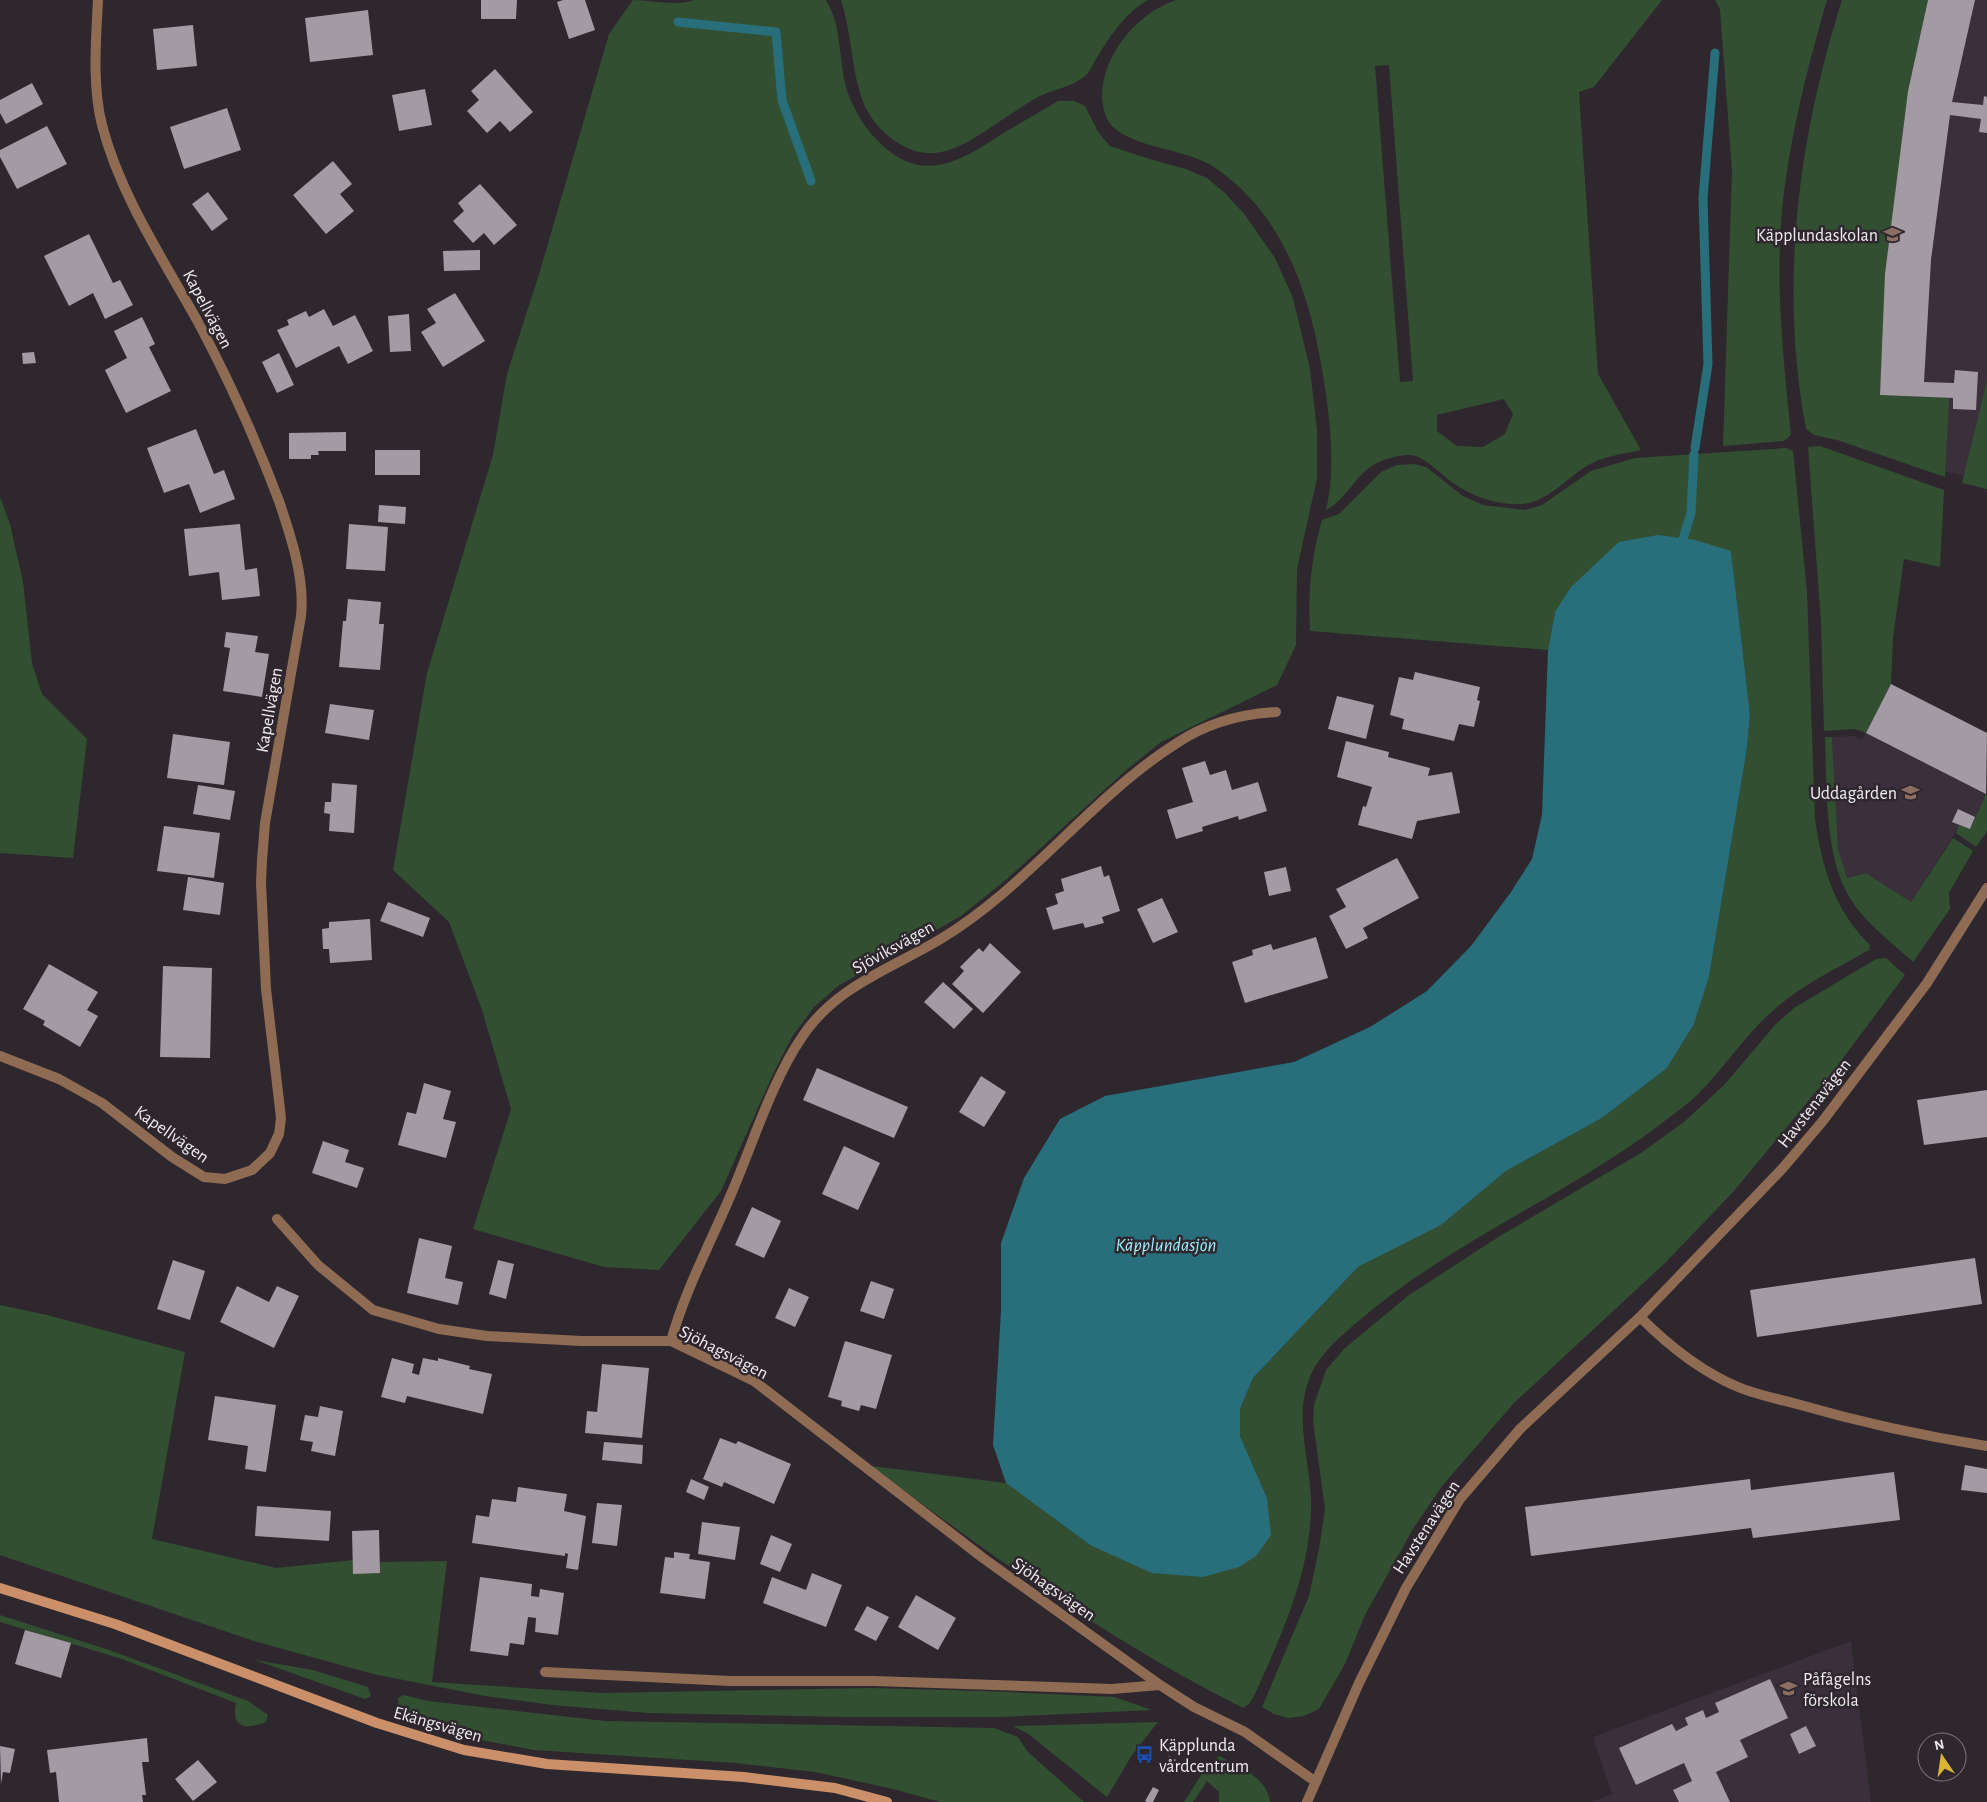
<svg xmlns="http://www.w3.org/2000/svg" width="1987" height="1802" font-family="'Alegreya Sans',sans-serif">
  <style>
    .built { fill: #3a2f3b }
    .green { fill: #324f32; fill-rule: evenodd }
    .water { fill: #286f7b }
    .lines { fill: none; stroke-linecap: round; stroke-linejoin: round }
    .stream { stroke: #286f7b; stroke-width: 9 }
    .building { fill: #a39aa3 }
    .street { stroke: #906b53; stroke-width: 10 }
    .secondary { stroke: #cb8f69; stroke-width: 10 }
    .labels { text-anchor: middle; stroke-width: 5; stroke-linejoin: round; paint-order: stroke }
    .poi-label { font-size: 18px; fill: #f0ecf1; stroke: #2e272e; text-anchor: end }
    .street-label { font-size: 18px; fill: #f0ecf1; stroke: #2e272e }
    .water-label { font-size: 19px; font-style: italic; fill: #9cecfc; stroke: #2e272e }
  </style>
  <rect width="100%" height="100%" fill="#2e272e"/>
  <path class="built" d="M 1843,0 L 1987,0 L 1987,482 L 1936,469 L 1798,346 Z
    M 1891,684 L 1987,733 L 1987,792 L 1970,829 L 1960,825 L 1911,902 L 1866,873 L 1846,878 L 1838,849 L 1832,737 L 1854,736 L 1862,740 Z
    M 1851,1641 L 1871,1802 L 1591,1802 L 1612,1794 L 1593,1737 Z"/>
  <path class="green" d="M 633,0 C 654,0 674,7 694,0 L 826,0 C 843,27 838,64 848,93 C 855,113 867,131 883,146 C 925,184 962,160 1002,134 C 1021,123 1039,112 1058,101 L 1074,101 L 1085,106 L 1098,132 L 1110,146 L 1156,161 L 1186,169 L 1207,178 L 1225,193 L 1245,215 L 1275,258 L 1293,298 L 1310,369 L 1317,430 L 1317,478 L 1297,569 L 1296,645 L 1277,685 L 1161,742 L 1125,771 L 1008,878 L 961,916 L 838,986 L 814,1007 L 792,1037 L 773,1074 L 721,1191 L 659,1270 L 604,1267 L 473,1229 L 511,1109 L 482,1010 L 449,922 L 393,870 L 427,673 L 493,455 L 507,374 L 540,271 L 609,34 Z
    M 841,0 L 1148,0 C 1126,12 1110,36 1098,56 C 1094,61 1092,68 1088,73 C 1076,86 1055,89 1040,96 C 1028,102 1016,111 1005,118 C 968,142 935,171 892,139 C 877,128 865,111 860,93 C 851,63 851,30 841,0 Z
    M 1176,0 L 1662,0 L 1594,87 L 1579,92 L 1598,374 L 1641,450 C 1624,454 1605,456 1590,464 C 1568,476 1548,503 1521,504 C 1497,505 1473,497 1453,483 C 1441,474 1430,462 1416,456 C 1406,453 1389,458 1379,462 C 1356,472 1348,499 1326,510 C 1335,473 1331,432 1326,394 C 1314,309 1290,218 1214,167 C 1187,149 1135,148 1113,127 C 1106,121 1103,108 1102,99 C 1101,57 1136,13 1176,0 ZM 1389,65 L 1413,381 L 1400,382 L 1375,66 ZM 1504,399 L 1513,414 L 1505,434 L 1483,447 L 1457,446 L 1437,431 L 1437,415 Z
    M 1715,0 L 1827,0 C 1806,72 1787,148 1781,223 C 1776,294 1784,364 1791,435 L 1784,441 L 1723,446 L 1732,171 L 1720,9 Z
    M 1842,0 L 1928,0 L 1908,91 L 1889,244 L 1880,395 L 1949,398 L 1945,477 L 1837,440 L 1814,435 L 1806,429 C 1779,285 1798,139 1842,0 Z
    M 1987,380 L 1987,489 L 1962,483 Z
    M 1820,446 L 1944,490 L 1940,567 L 1904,559 L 1893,638 L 1891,684 L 1866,733 L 1855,729 L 1824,731 L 1821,622 L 1808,447 Z
    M 1786,448 L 1793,451 L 1807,592 L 1815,819 C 1822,867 1834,910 1870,945 L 1869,950 C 1838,968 1803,984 1776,1008 C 1747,1032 1726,1066 1699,1093 C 1687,1105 1672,1115 1658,1126 C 1564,1197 1452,1241 1361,1319 C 1342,1335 1320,1353 1310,1377 C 1292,1421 1313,1466 1311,1511 C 1309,1576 1281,1636 1255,1694 L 1249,1704 L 1243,1708 C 1111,1642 990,1555 871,1466 L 1006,1483 L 1090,1545 L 1267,1498 L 1240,1436 L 1240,1409 L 1253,1378 L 1358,1267 L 1441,1225 L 1506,1171 L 1602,1118 L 1667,1068 L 1694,1024 L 1709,977 L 1747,748 L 1750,714 L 1731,551 L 1555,612 L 1548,650 L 1310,631 C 1308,592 1311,558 1322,520 L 1339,514 L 1381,472 L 1397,465 L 1414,464 L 1426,467 L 1463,496 L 1483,505 L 1525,510 L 1542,505 L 1591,471 L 1635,458 Z
    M 0,497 L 10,524 L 23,582 L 32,663 L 42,694 L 87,739 L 73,858 L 0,853 Z
    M 1825,737 L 1832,737 L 1838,849 L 1847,878 L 1866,873 L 1911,902 L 1953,838 L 1973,851 L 1949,893 L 1950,909 L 1913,962 C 1890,941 1860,919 1846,891 C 1824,847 1827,784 1825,737 Z
    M 1987,792 L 1987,831 L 1976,847 L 1956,833 L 1959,825 L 1970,829 Z
    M 1886,958 L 1905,975 L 1838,1065 L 1734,1191 L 1665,1263 L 1514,1403 L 1442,1486 L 1413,1529 L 1365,1615 L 1345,1664 L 1319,1709 L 1304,1716 L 1288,1718 L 1274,1714 L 1262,1707 L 1309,1596 L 1319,1549 L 1325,1509 L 1313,1421 L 1314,1405 L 1326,1370 L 1344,1349 L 1409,1295 L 1500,1236 L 1641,1153 L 1684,1122 L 1724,1085 L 1776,1024 L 1794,1008 L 1876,959 Z
    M 0,1305 L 47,1315 L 185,1352 L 152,1539 L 276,1568 L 353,1560 L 353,1574 L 380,1562 L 447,1561 L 432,1682 L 601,1693 L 871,1688 L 983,1691 L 1115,1697 L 1152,1710 L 1000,1717 L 846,1717 L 648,1713 L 552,1705 L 485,1696 L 373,1674 L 254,1641 L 0,1555 Z
    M 0,1615 L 109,1650 L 248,1701 L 268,1715 L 266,1722 C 246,1730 231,1729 236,1703 L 122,1659 L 0,1622 Z
    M 255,1660 L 313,1670 L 368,1687 L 371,1696 L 365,1699 Z
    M 404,1695 L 428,1701 L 605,1721 L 994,1728 L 1018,1737 L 1027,1751 L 1084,1802 L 940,1802 L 893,1789 L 815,1772 L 735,1763 L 534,1750 L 481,1740 L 437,1727 L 399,1711 L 398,1698 Z
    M 1158,1722 L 1132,1755 L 1107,1797 L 1027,1733 L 1013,1726 Z
    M 1219,1756 C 1239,1767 1267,1777 1270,1802 L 1219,1802 L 1219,1792 L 1207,1781 L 1193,1802 L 1184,1802 L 1203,1772 Z"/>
  <path class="water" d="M 1658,535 L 1695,540 L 1731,551 L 1750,714 L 1747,748 L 1709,977 L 1694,1024 L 1667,1068 L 1602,1118 L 1506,1171 L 1441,1225 L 1358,1267 L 1253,1378 L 1240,1409 L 1240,1436 L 1267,1498 L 1271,1535 L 1256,1556 L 1239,1567 L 1203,1577 L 1152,1573 L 1090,1545 L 1006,1483 L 993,1445 L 1001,1311 L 1001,1243 L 1024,1178 L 1060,1119 L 1105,1096 L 1294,1062 L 1370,1027 L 1427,991 L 1471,946 L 1511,892 L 1532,859 L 1542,815 L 1548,650 L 1555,612 L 1571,587 L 1619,542 Z"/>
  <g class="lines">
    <path class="stream" d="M 678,22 L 776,32 L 782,100 L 811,181
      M 1695,448 L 1708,364 L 1703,198 L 1715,53
      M 1683,539 L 1691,513 L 1694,454"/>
  </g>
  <path class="building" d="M 481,0 L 517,0 L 516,19 L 481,19 Z
    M 563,0 L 585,0 L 595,30 L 569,39 L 557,2 Z
    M 1928,0 L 1975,0 L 1952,102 L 1983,105 L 1984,96 L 1987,97 L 1987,133 L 1979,132 L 1981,119 L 1950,115 L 1931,260 L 1924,382 L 1954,383 L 1955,370 L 1978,372 L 1976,410 L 1953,409 L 1953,398 L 1880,395 L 1885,274 L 1908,91 Z
    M 368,10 L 373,55 L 310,62 L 305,18 Z
    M 193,25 L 197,66 L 157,70 L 153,29 Z
    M 495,69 L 533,112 L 510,132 L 500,121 L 487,133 L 467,111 L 479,100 L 471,91 Z
    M 32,83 L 43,104 L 6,124 L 0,113 L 0,100 Z
    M 425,89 L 432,125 L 399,131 L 392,95 Z
    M 227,108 L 241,150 L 184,169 L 170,127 Z
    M 47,126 L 67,164 L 17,189 L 0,157 L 0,150 Z
    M 333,161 L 352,184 L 340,194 L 354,211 L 326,234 L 293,195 Z
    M 480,184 L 517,225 L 494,245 L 484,233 L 473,243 L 453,221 L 464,211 L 458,203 Z
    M 208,192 L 228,219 L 212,231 L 192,204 Z
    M 89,234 L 113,283 L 120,280 L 133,305 L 105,319 L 93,293 L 69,306 L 44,256 Z
    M 480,250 L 480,270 L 444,271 L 443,251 Z
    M 455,293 L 485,341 L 443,367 L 421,332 L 436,323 L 427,309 Z
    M 324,309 L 333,326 L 355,315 L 373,351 L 348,364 L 339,346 L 296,368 L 277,330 L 289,325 L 287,320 L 306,311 L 309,317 Z
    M 409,314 L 411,351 L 390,352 L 388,316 Z
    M 142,317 L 155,344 L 149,347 L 171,391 L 126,413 L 105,370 L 127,358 L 114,331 Z
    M 34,352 L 36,363 L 23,364 L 22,353 Z
    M 279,353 L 294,385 L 277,393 L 262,362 Z
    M 196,429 L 214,474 L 224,470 L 235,499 L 200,513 L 189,484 L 164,493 L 147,448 Z
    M 346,432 L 346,451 L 318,451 L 319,455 L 311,455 L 311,459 L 289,459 L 289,433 Z
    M 375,450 L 420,450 L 420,475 L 375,475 Z
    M 379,505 L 406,507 L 405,524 L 378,522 Z
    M 240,524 L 245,570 L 257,568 L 260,596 L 222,600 L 219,572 L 189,576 L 184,529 Z
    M 349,524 L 388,527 L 385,571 L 346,569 Z
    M 348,599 L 381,602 L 379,624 L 384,624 L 380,670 L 339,667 L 343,621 L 346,621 Z
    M 226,632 L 258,636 L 255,652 L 269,654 L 262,697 L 223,691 L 230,648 L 224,647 Z
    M 1415,672 L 1480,687 L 1477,700 L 1480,701 L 1474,727 L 1459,724 L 1454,741 L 1402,729 L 1404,719 L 1390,715 L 1399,677 L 1413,680 Z
    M 1891,684 L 1987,733 L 1986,794 L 1866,733 Z
    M 1337,696 L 1374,705 L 1366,739 L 1328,729 Z
    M 330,704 L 374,710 L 369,740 L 325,733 Z
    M 173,734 L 230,742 L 224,785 L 167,778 Z
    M 1346,741 L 1389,752 L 1388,757 L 1430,768 L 1428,776 L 1452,772 L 1460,813 L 1417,821 L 1412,839 L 1358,825 L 1363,806 L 1366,807 L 1372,787 L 1337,777 Z
    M 1205,761 L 1210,775 L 1226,770 L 1232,790 L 1258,782 L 1267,811 L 1239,820 L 1238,816 L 1202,827 L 1203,831 L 1176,839 L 1167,810 L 1193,802 L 1182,768 Z
    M 332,783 L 357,785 L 354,833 L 329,831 L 330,814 L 324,813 L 325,802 L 331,802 Z
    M 198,785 L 235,791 L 230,820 L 193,814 Z
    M 1958,809 L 1975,817 L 1970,829 L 1952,822 Z
    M 164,826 L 220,833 L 214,878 L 157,871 Z
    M 1397,858 L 1419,898 L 1363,928 L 1368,938 L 1346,949 L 1329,916 L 1346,907 L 1336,889 Z
    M 1101,866 L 1104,877 L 1109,875 L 1120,911 L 1102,917 L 1104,923 L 1085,928 L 1083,923 L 1053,930 L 1046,908 L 1058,904 L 1055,894 L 1064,891 L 1061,879 Z
    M 1286,867 L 1291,891 L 1269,896 L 1264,872 Z
    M 188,877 L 224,883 L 220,915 L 183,910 Z
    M 1162,898 L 1178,932 L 1153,943 L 1137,909 Z
    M 388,902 L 430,918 L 423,937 L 380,921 Z
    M 370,919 L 372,960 L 330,963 L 329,949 L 323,949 L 322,929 L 329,928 L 329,922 Z
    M 1316,937 L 1328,978 L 1245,1003 L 1232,962 L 1253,955 L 1252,950 L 1271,944 L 1273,950 Z
    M 990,943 L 1021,972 L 983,1013 L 952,984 L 964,971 L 960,967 L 979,948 L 983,952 Z
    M 49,964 L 98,992 L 87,1010 L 98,1016 L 80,1047 L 43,1025 L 45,1021 L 23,1009 Z
    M 163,966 L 212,968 L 210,1058 L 160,1057 Z
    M 943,982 L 973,1009 L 954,1029 L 924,1002 Z
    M 817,1068 L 908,1107 L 894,1138 L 803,1100 Z
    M 981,1076 L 1006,1092 L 984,1127 L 959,1112 Z
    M 424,1083 L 451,1091 L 443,1119 L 456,1122 L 446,1158 L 398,1145 L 407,1112 L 416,1114 Z
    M 1987,1090 L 1987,1137 L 1924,1145 L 1917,1100 Z
    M 323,1141 L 349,1150 L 345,1162 L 364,1168 L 357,1188 L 312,1173 Z
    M 844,1146 L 880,1163 L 858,1210 L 822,1194 Z
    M 752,1207 L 781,1221 L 764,1258 L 735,1245 Z
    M 419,1238 L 452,1246 L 445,1278 L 463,1282 L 458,1305 L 407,1293 Z
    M 1975,1258 L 1982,1304 L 1757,1337 L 1750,1290 Z
    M 173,1260 L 205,1271 L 190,1320 L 157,1309 Z
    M 498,1260 L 514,1264 L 506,1299 L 489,1294 Z
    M 871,1281 L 894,1289 L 884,1319 L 860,1311 Z
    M 237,1286 L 269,1302 L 277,1286 L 299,1296 L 274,1348 L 220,1322 Z
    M 789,1288 L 809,1297 L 795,1327 L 775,1318 Z
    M 845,1341 L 892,1355 L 876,1409 L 861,1405 L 859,1411 L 841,1406 L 842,1401 L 828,1397 Z
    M 392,1358 L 414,1364 L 412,1373 L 419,1375 L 423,1358 L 438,1361 L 438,1358 L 470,1366 L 469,1369 L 492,1374 L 483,1414 L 407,1396 L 405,1403 L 381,1397 Z
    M 602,1364 L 649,1368 L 642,1438 L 585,1433 L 587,1411 L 597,1412 Z
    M 215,1396 L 276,1405 L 266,1472 L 245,1469 L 248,1446 L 208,1440 Z
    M 320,1406 L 343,1411 L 335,1456 L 311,1451 L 313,1442 L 300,1440 L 305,1415 L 318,1417 Z
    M 720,1438 L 736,1444 L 738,1441 L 791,1464 L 774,1504 L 724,1482 L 722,1487 L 703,1479 Z
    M 604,1442 L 643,1445 L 642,1464 L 602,1460 Z
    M 1965,1465 L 1987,1469 L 1987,1493 L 1961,1490 Z
    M 1894,1472 L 1900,1520 L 1753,1538 L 1751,1528 L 1531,1556 L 1525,1507 L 1750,1479 L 1751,1490 Z
    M 691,1479 L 709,1487 L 704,1500 L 686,1492 Z
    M 518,1487 L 567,1494 L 564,1511 L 586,1516 L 578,1570 L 566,1568 L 568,1554 L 565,1553 L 565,1556 L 472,1543 L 476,1515 L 489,1517 L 492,1499 L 516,1502 Z
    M 597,1503 L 622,1505 L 617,1546 L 592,1543 Z
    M 257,1506 L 331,1511 L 329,1541 L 255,1536 Z
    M 702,1522 L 740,1527 L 735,1560 L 698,1554 Z
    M 379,1530 L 380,1573 L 353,1574 L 352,1531 Z
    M 771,1535 L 792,1544 L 780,1572 L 760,1564 Z
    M 674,1552 L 690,1554 L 689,1559 L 710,1562 L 705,1599 L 660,1593 L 665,1557 L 674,1558 Z
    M 812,1573 L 842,1585 L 826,1627 L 763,1603 L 772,1577 L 806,1590 Z
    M 480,1577 L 532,1584 L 531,1596 L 539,1597 L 540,1589 L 564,1593 L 558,1635 L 535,1632 L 536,1618 L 528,1617 L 524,1645 L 510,1643 L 508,1656 L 470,1651 Z
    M 916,1595 L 956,1618 L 938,1650 L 898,1627 Z
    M 867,1606 L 889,1617 L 876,1641 L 854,1630 Z
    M 25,1630 L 71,1643 L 61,1678 L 15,1664 Z
    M 1770,1679 L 1788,1718 L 1740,1740 L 1748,1757 L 1716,1772 L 1730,1802 L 1679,1802 L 1673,1790 L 1692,1781 L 1684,1763 L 1636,1785 L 1619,1748 L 1672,1724 L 1676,1731 L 1688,1725 L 1685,1718 L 1703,1710 L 1706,1718 L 1719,1712 L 1715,1703 Z
    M 1806,1726 L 1816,1746 L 1799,1754 L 1790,1734 Z
    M 147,1738 L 149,1762 L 142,1762 L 146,1795 L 142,1795 L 143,1802 L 59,1802 L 56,1772 L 50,1773 L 47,1750 Z
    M 0,1746 L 15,1749 L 10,1773 L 3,1772 L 1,1784 Z
    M 1169,1756 L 1176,1760 L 1168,1774 L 1161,1771 Z
    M 198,1760 L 217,1782 L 193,1801 L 175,1779 Z
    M 1153,1787 L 1159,1790 L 1153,1802 L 1147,1802 L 1145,1801 Z"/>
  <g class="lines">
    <path class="street" d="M 0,1056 L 59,1079 L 102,1103 L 172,1157 L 204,1177 L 225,1179 L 252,1170 L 270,1153 L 279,1134 L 281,1118 L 266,989 L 261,883 L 262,860 L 265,823 L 301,616 C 305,578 291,537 279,501 C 256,440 229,380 198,322 C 163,259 120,195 102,125 C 92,85 96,40 98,0
      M 277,1219 L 318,1265 L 373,1310 L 439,1329 L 487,1336 L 581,1341 L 671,1341 L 754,1381 L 983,1558 L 1160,1685 L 1194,1707 L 1245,1732 L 1316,1782
      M 1640,1317 C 1667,1344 1702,1372 1738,1387 C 1757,1395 1778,1399 1797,1404 C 1859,1422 1923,1436 1987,1446
      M 671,1341 C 685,1290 711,1242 732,1192 C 753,1143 772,1081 802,1037 C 835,987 890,969 939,940 C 1028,887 1090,798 1177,743 C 1207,723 1240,714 1276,712
      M 545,1672 L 730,1681 L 874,1681 L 1112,1689 L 1160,1685
      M 1307,1802 L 1359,1683 L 1406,1588 L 1460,1499 L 1520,1429 L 1640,1317 L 1782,1169 L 1822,1122 L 1927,983 L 1987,888"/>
    <path class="secondary" d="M 0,1588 L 115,1624 L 377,1723 L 464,1750 L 547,1764 L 744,1777 L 835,1788 L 887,1802"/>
  </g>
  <defs>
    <symbol id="school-bare" viewBox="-9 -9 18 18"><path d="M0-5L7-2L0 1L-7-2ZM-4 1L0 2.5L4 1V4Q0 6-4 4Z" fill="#8d6e63" stroke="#2e272e" stroke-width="2.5" paint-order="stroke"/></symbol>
    <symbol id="bus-bare" viewBox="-9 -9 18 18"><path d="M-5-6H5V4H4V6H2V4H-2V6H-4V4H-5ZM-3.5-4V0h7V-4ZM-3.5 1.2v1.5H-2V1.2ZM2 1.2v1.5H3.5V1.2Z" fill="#1a4fb4" stroke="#2e272e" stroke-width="2.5" paint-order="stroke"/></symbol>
  </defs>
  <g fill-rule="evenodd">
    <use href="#school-bare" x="1880" y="222" width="25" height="25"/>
    <use href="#school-bare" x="1898" y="780" width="25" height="25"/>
    <use href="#school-bare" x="1776" y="1676" width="25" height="25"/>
    <use href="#bus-bare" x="1132" y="1742" width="25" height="25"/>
  </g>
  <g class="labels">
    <g class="poi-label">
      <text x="1878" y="241">Käpplundaskolan</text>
      <text x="1897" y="799">Uddagården</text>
      <text x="1803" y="1685" text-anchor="start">Påfågelns<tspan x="1803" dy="21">förskola</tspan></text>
      <text x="1159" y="1751" text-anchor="start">Käpplunda<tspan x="1159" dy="21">vårdcentrum</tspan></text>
    </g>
    <g class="street-label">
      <text transform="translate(208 309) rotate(62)" y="6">Kapellvägen</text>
      <text transform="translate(269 710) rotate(-80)" y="6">Kapellvägen</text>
      <text transform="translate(893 947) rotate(-29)" y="6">Sjöviksvägen</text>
      <text transform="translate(1814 1103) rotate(-52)" y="6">Havstenavägen</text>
      <text transform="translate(172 1134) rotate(35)" y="6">Kapellvägen</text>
      <text transform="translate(724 1352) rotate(27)" y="6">Sjöhagsvägen</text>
      <text transform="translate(1426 1527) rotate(-57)" y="6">Havstenavägen</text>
      <text transform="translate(1054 1589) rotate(35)" y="6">Sjöhagsvägen</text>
      <text transform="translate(438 1724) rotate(16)" y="6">Ekängsvägen</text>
    </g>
    <g class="water-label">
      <text x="1166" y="1251">Käpplundasjön</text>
    </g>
  </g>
  <g transform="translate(1942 1757) rotate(347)"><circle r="24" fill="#2e272e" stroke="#7c767c"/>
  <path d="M0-4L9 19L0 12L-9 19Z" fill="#d7b434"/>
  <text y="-8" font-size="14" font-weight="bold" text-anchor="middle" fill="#f0ecf1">N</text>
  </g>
</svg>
